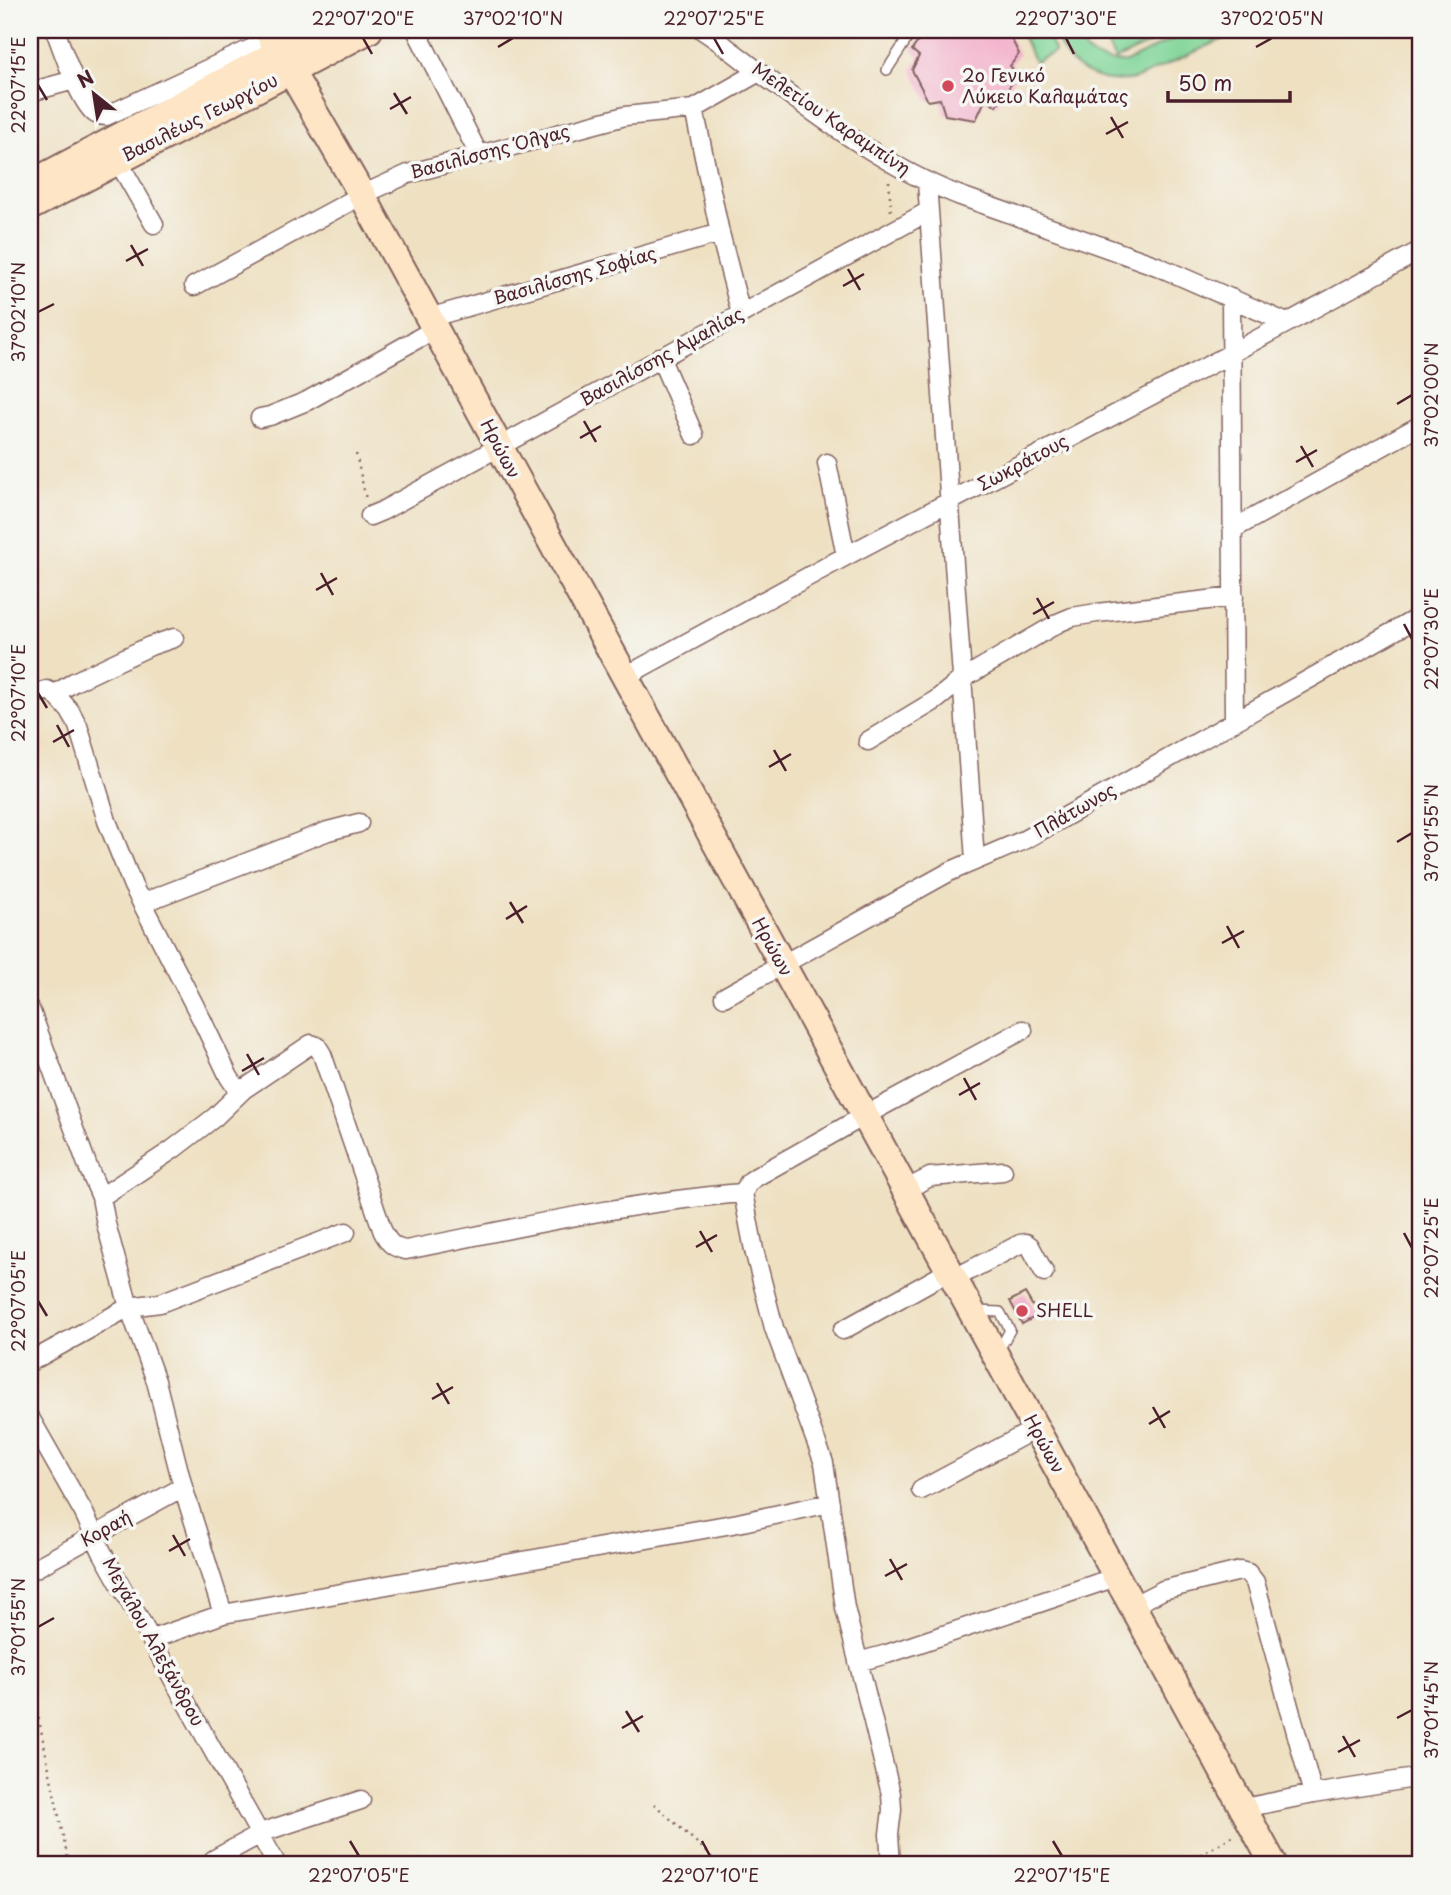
<svg xmlns="http://www.w3.org/2000/svg" width="1451" height="1895" font-family="'Playpen Sans',sans-serif">
  <style>
    .green { fill: #80d598; stroke: #657a62; stroke-width: 2 }
    .building { fill: #f3abc8 }
    .lines { fill: none; stroke-linecap: round; stroke-linejoin: round }
    .lane-casing { stroke: #836360; stroke-width: 12 }
    .street-casing { stroke: #836360; stroke-width: 21 }
    .secondary-casing { stroke: #836360; stroke-width: 30 }
    .path { stroke: #836360; stroke-width: 2.5; stroke-dasharray: 2 5; stroke-linecap: butt }
    .lane { stroke: #fff; stroke-width: 9 }
    .street { stroke: #fff; stroke-width: 18 }
    .secondary { stroke: #fde5c5; stroke-width: 26 }
    .ticks { fill: none; stroke: #4a1f2b; stroke-width: 2.5 }
    .poi-dot { fill: #d1495b; stroke: #f6f6f2; stroke-width: 2.5 }
    .labels { text-anchor: middle; stroke-width: 7; stroke-linejoin: round; paint-order: stroke }
    .poi-label { font-size: 18px; fill: #4a1f2b; stroke: #f6f6f2; text-anchor: start }
    .street-label { font-size: 18px; fill: #4a1f2b; stroke: #f6f6f2 }
    .neatline { fill: none; stroke: #4a1f2b; stroke-width: 2.5 }
    .ticks-label { font-size: 18px; text-anchor: middle; fill: #4a1f2b }
  </style>
  <rect width="100%" height="100%" fill="#f6f6f2"/>
  <filter id="ink" filterUnits="userSpaceOnUse"><feTurbulence type="fractalNoise" baseFrequency=".0143" numOctaves="2"/><feDisplacementMap in="SourceGraphic" scale="14" xChannelSelector="R" yChannelSelector="G"/><feConvolveMatrix kernelMatrix="1 2 1 2 8 2 1 2 1" color-interpolation-filters="sRGB"/></filter>
  <filter id="wash" filterUnits="userSpaceOnUse"><feTurbulence type="fractalNoise" baseFrequency=".00686" numOctaves="4" result="noise"/><feDisplacementMap in="SourceGraphic" scale="28" xChannelSelector="R" yChannelSelector="G"/><feGaussianBlur stdDeviation="1.57" result="paint"/><feColorMatrix in="noise" values="0 0 0 0 0 0 0 0 0 0 0 0 0 0 0 0 0 1.4 0 .05"/><feComposite in="paint" operator="in"/></filter>
  <g filter="url(#wash)">
    <rect width="100%" height="100%" fill="#eee0c1"/>
    <path class="green" d="M 1019,30 L 1044,30 L 1055,52 L 1035,62 Z
      M 1055,30 L 1074,30 C 1080,54 1102,64 1126,62 L 1191,30 L 1243,30 L 1135,79 C 1097,86 1063,68 1055,30 Z
      M 1100,30 L 1179,30 L 1115,60 Z"/>
    <g id="blocks">
      <path class="building" d="M 926,30 L 1007,30 L 1019,54 L 1010,66 L 1018,74 L 996,106 L 986,98 L 976,120 L 945,115 L 940,99 L 928,101 L 912,70 L 919,56 L 912,50 Z
        M 1025,1293 L 1038,1315 L 1022,1324 L 1010,1301 Z"/>
    </g>
  </g>
  <g filter="url(#ink)">
    <use href="#blocks" fill-opacity="0" stroke="#836360" stroke-width="2"/>
    <g class="lines">
      <defs>
        <path id="lane" d="M 887,70 L 913,30
          M 976,1311 L 1000,1312 L 1010,1330 L 998,1352"/>
        <path id="street" d="M 55,30 C 62,48 80,104 96,114 C 99,115 103,116 106,116 L 272,39
          M 416,30 L 479,155
          M 702,30 C 727,46 750,66 775,84 C 830,125 893,170 958,195 L 1157,266 L 1287,323
          M 30,92 L 74,80
          M 694,109 L 720,233 L 741,314
          M 118,161 L 154,224
          M 929,211 L 975,860
          M 194,286 L 362,195 L 408,174 L 625,116 L 694,109 L 759,72
          M 1231,298 L 1234,721
          M 429,318 L 720,233
          M 660,357 L 694,435
          M 260,418 L 270,416 L 307,401 L 435,329
          M 827,463 L 846,556
          M 370,516 L 382,511 L 929,211 L 927,182
          M 1233,529 L 1421,425
          M 624,677 L 846,556 L 1232,353 L 1421,250
          M 55,694 L 74,682 L 150,646 L 174,638
          M 30,695 L 47,690 L 55,694 L 70,711 L 78,726 L 107,821 L 133,886 L 202,1020 L 229,1077 L 235,1086 L 244,1089
          M 868,741 L 936,700 L 962,679 L 1060,622 L 1072,617 L 1097,613 L 1234,597
          M 142,903 L 328,831 L 359,823
          M 724,997 L 951,871 L 1024,840 L 1421,616
          M 30,1009 L 88,1167 L 101,1197 L 106,1224 L 129,1307 L 156,1381 L 183,1487 L 223,1614
          M 905,1190 L 930,1177 L 1003,1171
          M 101,1197 L 172,1150 L 215,1117 L 244,1089 L 311,1044 L 317,1046 L 322,1054 L 383,1232 C 389,1243 393,1248 406,1250 C 517,1228 629,1202 743,1193
          M 953,1279 L 1020,1244 L 1026,1243 L 1030,1246 L 1044,1272
          M 843,1330 L 949,1271
          M 30,1362 L 129,1307 L 160,1303 L 346,1232
          M 30,1418 L 84,1513 L 102,1552 L 277,1865
          M 921,1490 L 1035,1429
          M 30,1571 L 183,1487
          M 1132,1606 L 1163,1590 L 1240,1571 L 1248,1573 L 1255,1582 L 1313,1794
          M 152,1639 L 223,1614 L 738,1523 L 830,1503
          M 858,1662 L 887,1654 L 1116,1577
          M 1241,1807 L 1244,1808 L 1313,1794 L 1421,1777
          M 213,1860 L 266,1831 L 361,1800
          M 891,1865 L 889,1834 L 892,1810 L 891,1794 L 845,1608 L 824,1463 L 774,1328 L 754,1250 L 743,1193 L 749,1182 L 756,1177 L 864,1116 L 1023,1030"/>
        <path id="secondary" d="M 267,30 L 362,195 L 1274,1865
          M 30,184 L 321,30
          M 30,207 L 369,30"/>
      </defs>
      <use href="#lane" class="lane-casing"/>
      <use href="#street" class="street-casing"/>
      <use href="#secondary" class="secondary-casing"/>
      <path class="path" d="M 889,181 L 891,213
        M 356,454 L 366,499
        M 30,1677 L 69,1865
        M 654,1804 L 707,1852 L 717,1865
        M 1182,1865 L 1235,1835"/>
      <use href="#lane" class="lane"/>
      <use href="#street" class="street"/>
      <use href="#secondary" class="secondary"/>
    </g>
  </g>
  <path class="ticks" d="M 363,38 L 372,54M 714,38 L 723,54M 1066,38 L 1074,54M 498,47 L 513,38M 1256,47 L 1272,38M 38,85 L 47,100M 394,93 L 407,114M 390,109 L 411,97M 1111,117 L 1123,138M 1106,134 L 1128,122M 131,245 L 143,266M 126,261 L 148,249M 848,269 L 860,290M 843,286 L 864,274M 38,312 L 54,304M 1397,404 L 1412,395M 584,421 L 596,442M 580,438 L 601,426M 1301,446 L 1313,467M 1296,462 L 1317,450M 321,573 L 333,595M 316,590 L 337,578M 1037,598 L 1049,619M 1033,614 L 1054,602M 1404,624 L 1412,639M 38,693 L 47,708M 57,725 L 69,747M 53,742 L 74,730M 774,750 L 786,771M 769,767 L 791,754M 1397,842 L 1412,833M 510,902 L 523,923M 506,919 L 527,906M 1227,926 L 1239,948M 1222,943 L 1244,931M 247,1054 L 259,1075M 242,1071 L 264,1058M 964,1078 L 976,1100M 959,1095 L 980,1083M 700,1231 L 712,1252M 1404,1233 L 1412,1248M 696,1247 L 717,1235M 38,1301 L 47,1316M 437,1383 L 449,1404M 432,1399 L 453,1387M 1153,1407 L 1165,1428M 1149,1424 L 1170,1411M 173,1535 L 185,1556M 169,1551 L 190,1539M 890,1559 L 902,1580M 885,1576 L 907,1564M 38,1627 L 54,1618M 626,1711 L 639,1732M 1397,1718 L 1412,1710M 622,1728 L 643,1716M 1343,1736 L 1355,1757M 1338,1752 L 1360,1740M 350,1841 L 359,1856M 702,1841 L 710,1856M 1053,1841 L 1062,1856"/>
  <g class="poi-dot">
    <circle cx="948" cy="86" r="7"/>
    <circle cx="1022" cy="1311" r="7"/>
  </g>
  <g class="labels">
    <g class="poi-label">
      <text x="962" y="82">2ο Γενικό<tspan x="962" dy="21">Λύκειο Καλαμάτας</tspan></text>
      <text x="1036" y="1317">SHELL</text>
    </g>
    <g class="street-label">
      <text transform="translate(200 118) rotate(-27)" y="6">Βασιλέως Γεωργίου</text>
      <text transform="translate(831 119) rotate(34)" y="6">Μελετίου Καραμπίνη</text>
      <text transform="translate(490 152) rotate(-15)" y="6">Βασιλίσσης Όλγας</text>
      <text transform="translate(575 276) rotate(-16)" y="6">Βασιλίσσης Σοφίας</text>
      <text transform="translate(662 357) rotate(-29)" y="6">Βασιλίσσης Αμαλίας</text>
      <text transform="translate(500 449) rotate(62)" y="6">Ηρώων</text>
      <text transform="translate(1023 463) rotate(-28)" y="6">Σωκράτους</text>
      <text transform="translate(1075 811) rotate(-30)" y="6">Πλάτωνος</text>
      <text transform="translate(772 947) rotate(61)" y="6">Ηρώων</text>
      <text transform="translate(1044 1444) rotate(61)" y="6">Ηρώων</text>
      <text transform="translate(106 1529) rotate(-29)" y="6">Κοραή</text>
      <text transform="translate(153 1642) rotate(61)" y="6">Μεγάλου Αλεξάνδρου</text>
    </g>
  </g>
  <rect width="1451" height="1895" fill="none" stroke="#f6f6f2" stroke-width="77"/>
  <g transform="translate(94 94) rotate(330)" stroke="#f6f6f2" stroke-width="5" paint-order="stroke">
  <path d="M0-5L12 26L0 18L-12 26Z" fill="#4a1f2b"/>
  <text y="-10" font-size="19" font-weight="bold" text-anchor="middle" fill="#4a1f2b">N</text>
  </g>
  <path d="M1168 91v10h122v-10" fill="none" stroke="#4a1f2b" stroke-width="3.5"/>
  <text x="1178" y="91" font-size="21" fill="#4a1f2b" stroke="#f6f6f2" stroke-width="5" paint-order="stroke">50 m</text>
  <rect x="38" y="38" width="1374" height="1818" class="neatline"/>
  <g class="ticks-label">
    <text x="363" y="25">22°07'20"E</text>
    <text x="513" y="25">37°02'10"N</text>
    <text x="714" y="25">22°07'25"E</text>
    <text x="1066" y="25">22°07'30"E</text>
    <text x="1272" y="25">37°02'05"N</text>
    <text transform="translate(19 85) rotate(-90)" y="6">22°07'15"E</text>
    <text transform="translate(19 312) rotate(-90)" y="6">37°02'10"N</text>
    <text transform="translate(1432 395) rotate(-90)" y="6">37°02'00"N</text>
    <text transform="translate(1432 639) rotate(-90)" y="6">22°07'30"E</text>
    <text transform="translate(19 693) rotate(-90)" y="6">22°07'10"E</text>
    <text transform="translate(1432 833) rotate(-90)" y="6">37°01'55"N</text>
    <text transform="translate(1432 1248) rotate(-90)" y="6">22°07'25"E</text>
    <text transform="translate(19 1301) rotate(-90)" y="6">22°07'05"E</text>
    <text transform="translate(19 1627) rotate(-90)" y="6">37°01'55"N</text>
    <text transform="translate(1432 1710) rotate(-90)" y="6">37°01'45"N</text>
    <text x="359" y="1882">22°07'05"E</text>
    <text x="710" y="1882">22°07'10"E</text>
    <text x="1062" y="1882">22°07'15"E</text>
  </g>
</svg>
